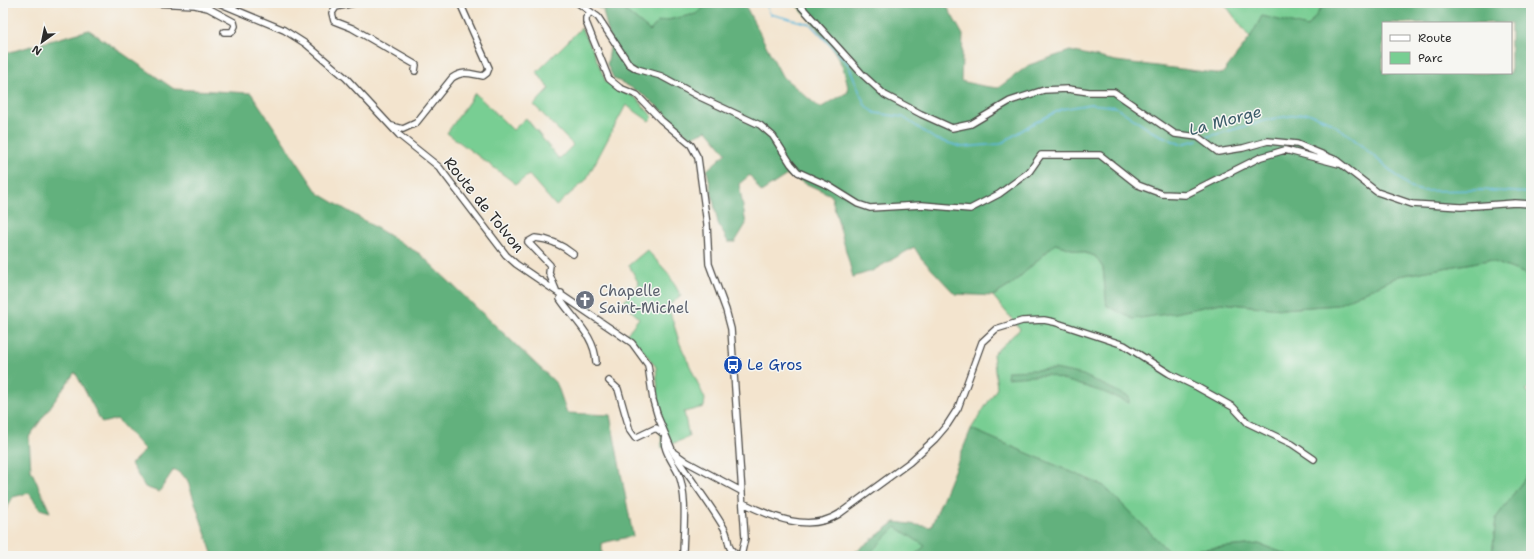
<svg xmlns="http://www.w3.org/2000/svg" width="1534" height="559" font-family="'Shantell Sans',sans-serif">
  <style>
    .green { fill: #78ce93; stroke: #527c5f }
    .forest { fill: #62b17d; stroke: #466e54; fill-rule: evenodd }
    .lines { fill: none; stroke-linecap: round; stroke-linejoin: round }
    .stream { stroke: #5db8db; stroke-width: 1.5 }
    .minor-casing { stroke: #494743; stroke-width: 8 }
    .minor { stroke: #fff; stroke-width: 5.5 }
    .labels { text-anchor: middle; stroke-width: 3; stroke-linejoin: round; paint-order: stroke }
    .street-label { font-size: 15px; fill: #2b2b2b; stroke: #f6f6f2 }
    .worship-label { font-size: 15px; fill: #5b616d; stroke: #f6f6f2; text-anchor: start }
    .transit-label { font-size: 15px; fill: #164399; stroke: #f6f6f2; text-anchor: start }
    .water-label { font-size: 16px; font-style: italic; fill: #3c5c69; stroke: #f6f6f2 }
  </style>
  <rect width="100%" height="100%" fill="#f6f6f2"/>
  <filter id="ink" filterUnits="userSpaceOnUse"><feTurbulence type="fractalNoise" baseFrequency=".025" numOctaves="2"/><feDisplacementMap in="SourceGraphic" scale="8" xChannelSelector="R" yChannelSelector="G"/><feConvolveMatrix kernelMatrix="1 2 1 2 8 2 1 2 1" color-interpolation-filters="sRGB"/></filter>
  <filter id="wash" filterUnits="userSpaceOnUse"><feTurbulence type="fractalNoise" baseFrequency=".012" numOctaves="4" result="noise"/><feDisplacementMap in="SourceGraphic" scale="16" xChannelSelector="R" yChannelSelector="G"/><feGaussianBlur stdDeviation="0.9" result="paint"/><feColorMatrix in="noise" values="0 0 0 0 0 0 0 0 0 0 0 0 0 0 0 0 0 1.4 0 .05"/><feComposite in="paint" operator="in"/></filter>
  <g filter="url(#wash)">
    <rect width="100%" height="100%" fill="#f3e4ce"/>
    <path class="green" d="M 588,3 L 708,3 L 696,14 L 658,22 L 650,31 L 617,4 L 603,10 Z
      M 1224,3 L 1325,3 L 1308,27 L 1262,16 L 1250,38 Z
      M 581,28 L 592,48 L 606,82 L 636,98 L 653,117 L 649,121 L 626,105 L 586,180 L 556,206 L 529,175 L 516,184 L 447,133 L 475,93 L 513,130 L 526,118 L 559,159 L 573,145 L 534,105 L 549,89 L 537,72 Z
      M 1055,244 L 1095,256 L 1103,268 L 1107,306 L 1175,313 L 1221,303 L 1282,309 L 1337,305 L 1399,276 L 1489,260 L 1531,276 L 1531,387 L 1525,391 L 1531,395 L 1531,470 L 1496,518 L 1492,556 L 1291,556 L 1259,544 L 1169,552 L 1104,486 L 971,429 L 997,388 L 993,354 L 1020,329 L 993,296 L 1011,285 Z
      M 647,250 L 668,273 L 681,296 L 668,306 L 680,344 L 705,399 L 704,407 L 684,412 L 689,437 L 662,448 L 656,367 L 641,348 L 626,335 L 639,318 L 623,303 L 639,284 L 629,265 Z
      M 896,527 L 926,546 L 913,556 L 867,556 Z"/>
    <path class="forest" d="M 708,3 L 744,3 L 782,76 L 820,108 L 848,92 C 847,58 817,27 794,3 L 945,3 L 963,35 L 961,81 L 983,86 L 998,88 L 1029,65 L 1070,51 L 1116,61 L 1222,74 L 1250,38 L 1262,16 L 1308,27 L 1325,3 L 1531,3 L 1531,276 L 1489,260 L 1399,276 L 1337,305 L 1282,309 L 1221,303 L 1175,313 L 1133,319 L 1107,306 L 1103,268 L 1095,256 L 1055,244 L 1011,285 L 993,296 L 955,294 L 921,258 L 914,247 L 872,271 L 853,277 L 831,195 L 787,175 L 761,192 L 750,175 L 739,184 L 746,224 L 735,242 L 728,242 L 718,223 L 707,170 L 726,153 L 707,130 L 690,138 C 664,112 648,94 614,79 L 607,65 L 611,43 L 603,11 L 617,4 L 650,31 L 658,22 L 696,14 ZM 1383,23 L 1511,23 L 1511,73 L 1383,73 Z
      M 89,30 L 174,89 L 251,93 L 318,193 L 420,254 L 557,384 L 567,413 L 610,415 L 633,536 L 602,543 L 602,556 L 213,556 L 187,479 L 174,469 L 159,492 L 145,487 L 131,464 L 145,450 L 117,419 L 102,423 L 75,372 L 29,437 L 31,470 L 50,512 L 40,509 L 29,493 L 13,497 L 5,511 L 3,510 L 3,54 Z
      M 1055,369 L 1083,375 L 1129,397 L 1129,403 L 1103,392 L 1048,375 L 1007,378 L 1008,371 Z
      M 971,429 L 1104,486 L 1169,552 L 1259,544 L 1291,556 L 913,556 L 925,546 L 896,527 L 867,556 L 850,556 L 895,522 L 931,527 Z
      M 1531,470 L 1531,556 L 1492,556 L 1496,518 Z"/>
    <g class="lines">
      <path class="stream" d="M 766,3 L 770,14 L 810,24 L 848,64 L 865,105 L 875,113 L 903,117 L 935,139 L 962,147 L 1000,144 L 1032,124 L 1062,109 L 1091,104 L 1116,107 L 1151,131 L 1180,144 L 1198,140
        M 1203,138 L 1271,119 L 1308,113 L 1330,122 L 1350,136 L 1411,188 L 1422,191 L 1481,190 L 1531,193"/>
    </g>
  </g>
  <g filter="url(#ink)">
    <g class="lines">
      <defs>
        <path id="minor" d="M 154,3 L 195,5 L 208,8 L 234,22 L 235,26 L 232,32 L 224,32
          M 219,3 L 284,30 L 306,44 L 346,78 L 399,135 L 439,167 L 506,255 L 516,264 L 632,343 L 648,365 L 653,400 L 658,417 L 673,452 L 687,462 L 741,491
          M 354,3 L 336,7 L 332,13 L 334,21 L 352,28 L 416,65 L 415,71
          M 578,3 L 598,17 L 629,64 L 637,69 L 661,76 L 700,97 L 760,125 L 773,136 L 791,164 L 798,172 L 829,186 L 858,204 L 870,208 L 922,205 L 970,209 L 999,194 L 1029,172 L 1041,155 L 1100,155 L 1138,185 L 1162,194 L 1185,195 L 1261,157 L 1285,150 L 1339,164
          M 798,3 L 863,75 L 885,95 L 921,114 L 952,128 L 971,124 L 1010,101 L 1044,90 L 1068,89 L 1089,92 L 1114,92 L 1175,134 L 1198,137 L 1218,152 L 1243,148 L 1268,141 L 1297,144 L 1336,160 L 1377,192 L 1412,204 L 1461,207 L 1515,203 L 1531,204
          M 590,12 L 586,18 L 586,22 L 609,79 L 620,88 L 637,95 L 661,120 L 691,145 L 698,158 L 707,224 L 709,264 L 726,310 L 731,329 L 745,538 L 741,556
          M 392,126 L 403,129 L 416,123 L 452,78 C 464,70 470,74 483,76 L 487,73 L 489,68 L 460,3
          M 556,290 L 549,273 L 550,265 L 528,242 L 535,238 C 550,239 562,245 573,254
          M 561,293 L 560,299 C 574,320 595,336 596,362
          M 609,381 L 618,389 L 630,431 L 635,438 L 656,428 L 665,435
          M 665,435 C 661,449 674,463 679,475 C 688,500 683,531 683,556
          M 674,454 C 690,479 709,502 724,528 C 731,540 724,548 739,556
          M 743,503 C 772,517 809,533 839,514 L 910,462 L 935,439 L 947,425 L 958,408 L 982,342 L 996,329 L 1022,321 L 1044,320 L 1054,322 L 1124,345 L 1170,374 L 1197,387 L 1233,407 L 1248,423 L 1292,444 L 1314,459"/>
      </defs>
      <use href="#minor" class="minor-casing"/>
      <use href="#minor" class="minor"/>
    </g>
  </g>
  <defs>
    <symbol id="church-disc" viewBox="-11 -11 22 22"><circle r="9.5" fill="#6b7280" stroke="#f6f6f2"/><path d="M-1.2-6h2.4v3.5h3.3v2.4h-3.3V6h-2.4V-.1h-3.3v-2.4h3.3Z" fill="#fff"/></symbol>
    <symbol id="bus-disc" viewBox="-11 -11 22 22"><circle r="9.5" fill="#1a4fb4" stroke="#f6f6f2"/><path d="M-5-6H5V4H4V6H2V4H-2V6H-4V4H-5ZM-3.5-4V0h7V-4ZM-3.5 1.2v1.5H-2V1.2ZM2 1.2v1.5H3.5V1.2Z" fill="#fff"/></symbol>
  </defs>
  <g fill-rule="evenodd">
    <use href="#church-disc" x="574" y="289" width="22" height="22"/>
    <use href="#bus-disc" x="722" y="354" width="22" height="22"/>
  </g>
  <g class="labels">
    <g class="street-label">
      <text transform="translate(484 205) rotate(51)" y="5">Route de Tolvon</text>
    </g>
    <g class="worship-label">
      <text x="599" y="296">Chapelle<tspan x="599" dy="17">Saint-Michel</tspan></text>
    </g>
    <g class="transit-label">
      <text x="747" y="370">Le Gros</text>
    </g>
    <g class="water-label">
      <text transform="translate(1225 120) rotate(-15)" y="6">La Morge</text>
    </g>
  </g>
  <rect width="1534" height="559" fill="none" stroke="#f6f6f2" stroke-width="16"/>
  <rect x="1382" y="22" width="130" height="52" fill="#f6f6f2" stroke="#a5a5a2"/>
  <rect x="1390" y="35" width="20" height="6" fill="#ffffff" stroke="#a5a5a2"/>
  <text x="1418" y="42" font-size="12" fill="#2b2b2b">Route</text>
  <rect x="1390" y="52" width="20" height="12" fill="#78ce93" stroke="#a5a5a2"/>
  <text x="1418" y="62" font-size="12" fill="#2b2b2b">Parc</text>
  <g transform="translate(42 42) rotate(213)" stroke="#f6f6f2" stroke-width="3" paint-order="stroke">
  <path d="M0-3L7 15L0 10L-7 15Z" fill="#2b2b2b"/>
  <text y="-6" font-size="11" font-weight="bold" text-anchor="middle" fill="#2b2b2b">N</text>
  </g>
</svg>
